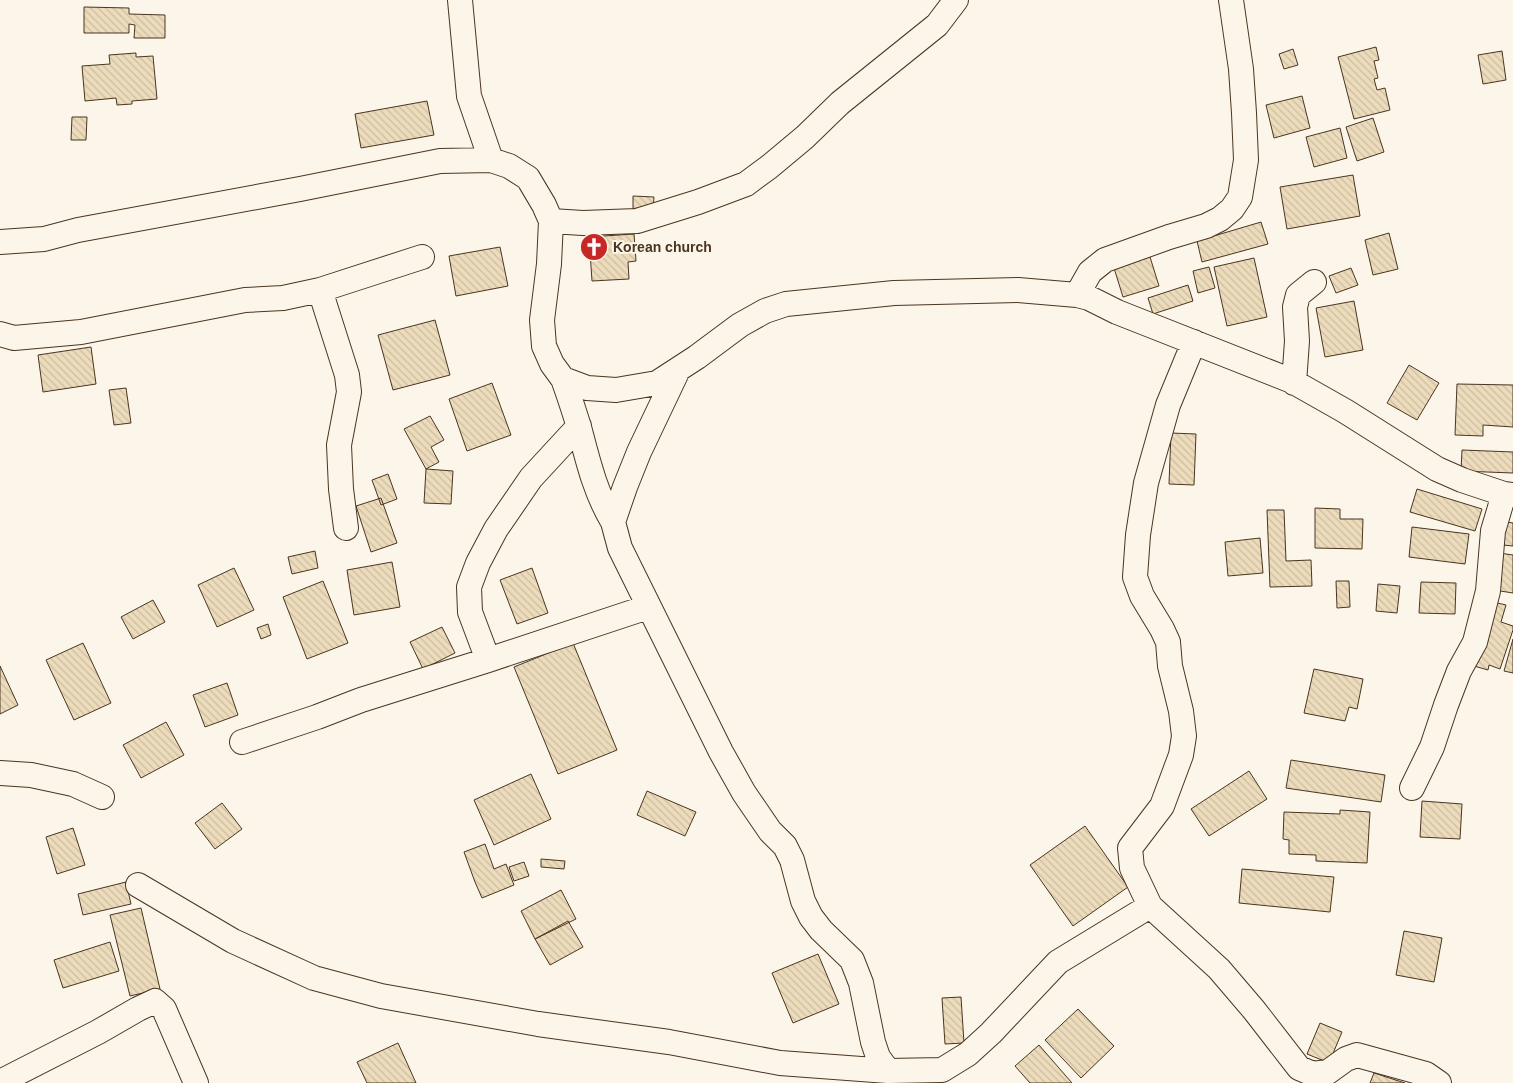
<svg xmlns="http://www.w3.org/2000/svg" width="1513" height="1083" font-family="Helvetica,sans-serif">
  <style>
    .building { fill: url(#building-back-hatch); stroke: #4a3520 }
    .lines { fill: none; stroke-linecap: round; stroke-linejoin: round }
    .street-casing { stroke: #4a3520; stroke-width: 26 }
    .street { stroke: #fbf6e9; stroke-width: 24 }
    .labels { text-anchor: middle; stroke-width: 4; stroke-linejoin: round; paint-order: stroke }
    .poi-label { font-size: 14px; font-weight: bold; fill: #4a3520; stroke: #fbf6e9; text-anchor: start }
  </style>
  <defs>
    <pattern id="building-back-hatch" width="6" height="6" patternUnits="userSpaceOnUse" patternTransform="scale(1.25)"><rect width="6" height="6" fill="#ecdcbc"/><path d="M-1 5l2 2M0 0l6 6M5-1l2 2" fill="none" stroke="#ccbda1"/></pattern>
  </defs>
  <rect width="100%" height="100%" fill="#fbf6e9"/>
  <path class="building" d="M 84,7 L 129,8 L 129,14 L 165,15 L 165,38 L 134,38 L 135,25 L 129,24 L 129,33 L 84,33 Z
    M 1376,47 L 1379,60 L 1374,61 L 1378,78 L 1374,79 L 1377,90 L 1385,88 L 1390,110 L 1354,119 L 1338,57 Z
    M 1293,49 L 1298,65 L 1284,69 L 1279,54 Z
    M 1502,51 L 1506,80 L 1483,84 L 1478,55 Z
    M 136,53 L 136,57 L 153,56 L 157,99 L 132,101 L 132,104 L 117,105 L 116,98 L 85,101 L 82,66 L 110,64 L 109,55 Z
    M 1302,96 L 1310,128 L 1274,138 L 1266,105 Z
    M 427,101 L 434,135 L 361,148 L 355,114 Z
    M 72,117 L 87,117 L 86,140 L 71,140 Z
    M 1373,118 L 1384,152 L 1357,161 L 1346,127 Z
    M 1340,128 L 1347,158 L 1314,167 L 1306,137 Z
    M 1353,175 L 1360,216 L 1287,229 L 1280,187 Z
    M 633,196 L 654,197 L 653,210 L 633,209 Z
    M 1261,222 L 1268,244 L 1202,262 L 1197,241 Z
    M 1389,233 L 1398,269 L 1373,275 L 1365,240 Z
    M 634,234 L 636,261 L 628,262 L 629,279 L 592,281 L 589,237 Z
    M 500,247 L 508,286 L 456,296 L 449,256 Z
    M 1150,257 L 1159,286 L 1123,297 L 1114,268 Z
    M 1254,258 L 1267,317 L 1227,326 L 1214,267 Z
    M 1209,267 L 1215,288 L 1198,293 L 1193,271 Z
    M 1351,268 L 1358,285 L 1336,293 L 1329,276 Z
    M 1188,285 L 1193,301 L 1153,314 L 1148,298 Z
    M 1354,301 L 1363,350 L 1325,357 L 1316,308 Z
    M 435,320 L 450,375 L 393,390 L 378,335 Z
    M 91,347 L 96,384 L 43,392 L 38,355 Z
    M 1409,365 L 1439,383 L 1417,420 L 1387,403 Z
    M 492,383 L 511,435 L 467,451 L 449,399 Z
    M 1457,384 L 1513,385 L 1513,427 L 1483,425 L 1483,436 L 1455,435 Z
    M 126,388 L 131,423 L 114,425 L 109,390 Z
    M 430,416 L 444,440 L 431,447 L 439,462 L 426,469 L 404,429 Z
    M 1171,433 L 1196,434 L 1194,485 L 1169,484 Z
    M 1462,450 L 1513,452 L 1513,473 L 1461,471 Z
    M 426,469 L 453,471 L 451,504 L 424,503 Z
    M 388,474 L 397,499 L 381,505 L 372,480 Z
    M 1417,489 L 1482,509 L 1475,531 L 1410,512 Z
    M 381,498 L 397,543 L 371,552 L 356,506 Z
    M 1315,508 L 1340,509 L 1340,519 L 1363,519 L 1362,549 L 1315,548 Z
    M 1267,510 L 1284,510 L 1286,561 L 1311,560 L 1312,586 L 1270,587 Z
    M 1506,522 L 1513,523 L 1513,546 L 1503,545 Z
    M 1412,527 L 1469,534 L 1465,564 L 1409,557 Z
    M 1260,538 L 1263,573 L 1228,576 L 1225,542 Z
    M 315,551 L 318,568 L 292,574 L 288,557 Z
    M 1499,553 L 1513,555 L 1513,593 L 1494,590 Z
    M 392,562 L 400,607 L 354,615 L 347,570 Z
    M 234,568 L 254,610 L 217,627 L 198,585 Z
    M 532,568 L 548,613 L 517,624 L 500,580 Z
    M 323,581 L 348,643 L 307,659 L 283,597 Z
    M 1336,581 L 1349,581 L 1350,607 L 1337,608 Z
    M 1421,582 L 1456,583 L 1455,614 L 1419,613 Z
    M 1378,584 L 1400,586 L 1397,613 L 1376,611 Z
    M 153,600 L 165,622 L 133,639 L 121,617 Z
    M 1493,602 L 1506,605 L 1501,622 L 1513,626 L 1513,630 L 1500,669 L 1489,665 L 1488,670 L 1474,666 Z
    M 268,624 L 271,635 L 261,639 L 257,628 Z
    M 442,627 L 455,653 L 423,669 L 410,642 Z
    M 1513,639 L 1513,673 L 1504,671 Z
    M 83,643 L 111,703 L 74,720 L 46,660 Z
    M 573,643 L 617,750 L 558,774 L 514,667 Z
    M 0,666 L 18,705 L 0,714 Z
    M 1314,669 L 1363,679 L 1357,709 L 1349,707 L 1345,721 L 1304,713 Z
    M 227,683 L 238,715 L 205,727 L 193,695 Z
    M 166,722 L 184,755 L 141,778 L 123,745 Z
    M 1291,760 L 1385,775 L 1381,802 L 1286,788 Z
    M 1249,771 L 1267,799 L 1209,836 L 1191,809 Z
    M 531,774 L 551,819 L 494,845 L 474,800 Z
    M 647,791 L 696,812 L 685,836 L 637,815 Z
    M 1422,801 L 1462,804 L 1460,839 L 1420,837 Z
    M 222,803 L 242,829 L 215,849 L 195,823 Z
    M 1340,810 L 1370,812 L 1367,863 L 1316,861 L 1316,855 L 1289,854 L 1289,840 L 1283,839 L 1284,812 L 1340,814 Z
    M 1085,826 L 1128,887 L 1073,926 L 1030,865 Z
    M 73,828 L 85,865 L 57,874 L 46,837 Z
    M 485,844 L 494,869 L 506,864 L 514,885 L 482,898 L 475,882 L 464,852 Z
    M 541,859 L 565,861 L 564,869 L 541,867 Z
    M 524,862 L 529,876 L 514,881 L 509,867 Z
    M 1242,869 L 1334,877 L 1330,912 L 1239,903 Z
    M 126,882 L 131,904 L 83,915 L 78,894 Z
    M 561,890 L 576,919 L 535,939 L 521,911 Z
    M 141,908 L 160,989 L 130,996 L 110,915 Z
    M 568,921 L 583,947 L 550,965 L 535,939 Z
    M 1404,931 L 1442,938 L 1434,982 L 1396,975 Z
    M 110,942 L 119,971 L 63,988 L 54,960 Z
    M 818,954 L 839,1004 L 793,1023 L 772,973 Z
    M 961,997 L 964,1043 L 945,1044 L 942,998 Z
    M 1078,1009 L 1114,1046 L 1081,1078 L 1045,1040 Z
    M 1320,1023 L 1342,1032 L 1329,1063 L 1307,1054 Z
    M 398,1043 L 416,1083 L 367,1083 L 357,1062 Z
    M 1039,1045 L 1072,1083 L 1030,1083 L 1015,1066 Z
    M 1374,1073 L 1405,1083 L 1370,1083 Z"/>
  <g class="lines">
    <defs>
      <path id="street" d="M 460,0 L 469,96 L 491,160
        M 551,221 L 583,223 L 637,221 L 698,202 L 746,184 L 769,167 L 805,137 L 840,103 L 937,25 L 956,0
        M 0,242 L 44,239 L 78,230 L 300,189 L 440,161 L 491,160 L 509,166 L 528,178 L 544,205 L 551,221 L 549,264 L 542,320 L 544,346 L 552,364 L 563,379 L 587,388 L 616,390 L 657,383 L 697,357 L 740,325 L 765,311 L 786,304 L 894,293 L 1018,290 L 1077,295 L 1089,298 L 1117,312 L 1292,381 L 1345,411 L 1437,469 L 1462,480 L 1504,494 L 1513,495
        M 320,290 L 347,375 L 349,392 L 339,445 L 341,489 L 346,528
        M 1077,295 L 1090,272 L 1105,260 L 1169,237 L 1206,226 L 1220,219 L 1232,209 L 1240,197 L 1246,160 L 1244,113 L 1241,69 L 1231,0
        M 0,334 L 14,338 L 81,332 L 245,300 L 283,298 L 320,290 L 422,257
        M 1194,342 L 1168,405 L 1146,483 L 1138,535 L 1135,577 L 1142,596 L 1162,629 L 1168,642 L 1170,666 L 1181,711 L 1184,736 L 1181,755 L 1162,806 L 1130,848 L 1132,868 L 1150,906 L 1219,969 L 1254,1010 L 1299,1068 L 1313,1074 L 1328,1072 L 1346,1059 L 1357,1055 L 1426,1074 L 1439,1083
        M 678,370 L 639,452 L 625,487 L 613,522 L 620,548 L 721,752 L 744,793 L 770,831 L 785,846 L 792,860 L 803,901 L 811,917 L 821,930 L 852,960 L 861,983 L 873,1042 L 878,1057 L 888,1071
        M 563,379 C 569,395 574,411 579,427 C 588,461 595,492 613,522
        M 1294,383 L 1297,341 L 1295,307 L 1298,295 L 1314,282
        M 488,660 L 470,612 L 469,587 L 478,563 L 496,529 L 531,478 L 579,426
        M 242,742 L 317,717 L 361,700 L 488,660 L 648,607
        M 0,773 L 31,775 L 73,784 L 102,797
        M 1412,788 L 1432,747 L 1446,705 L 1459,671 L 1475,642 L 1488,591 L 1493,531 L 1504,494
        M 138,885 L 233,941 L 314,978 L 381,996 L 538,1024 L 669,1042 L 780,1063 L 888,1071 L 942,1070 L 968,1054 L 991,1033 L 1058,962 L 1150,906
        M 0,1082 L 98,1032 L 138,1009 L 155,1001 L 164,1009 L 196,1083"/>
    </defs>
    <use href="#street" class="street-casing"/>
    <use href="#street" class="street"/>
  </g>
  <defs>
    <symbol id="church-disc" viewBox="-11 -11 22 22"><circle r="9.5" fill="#c62828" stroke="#fbf6e9"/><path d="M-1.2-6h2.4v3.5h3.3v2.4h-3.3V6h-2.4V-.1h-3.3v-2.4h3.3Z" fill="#fff"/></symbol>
  </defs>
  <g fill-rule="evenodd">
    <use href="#church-disc" x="578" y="231" width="32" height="32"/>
  </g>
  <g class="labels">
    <g class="poi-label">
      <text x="613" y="252">Korean church</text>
    </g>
  </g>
</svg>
